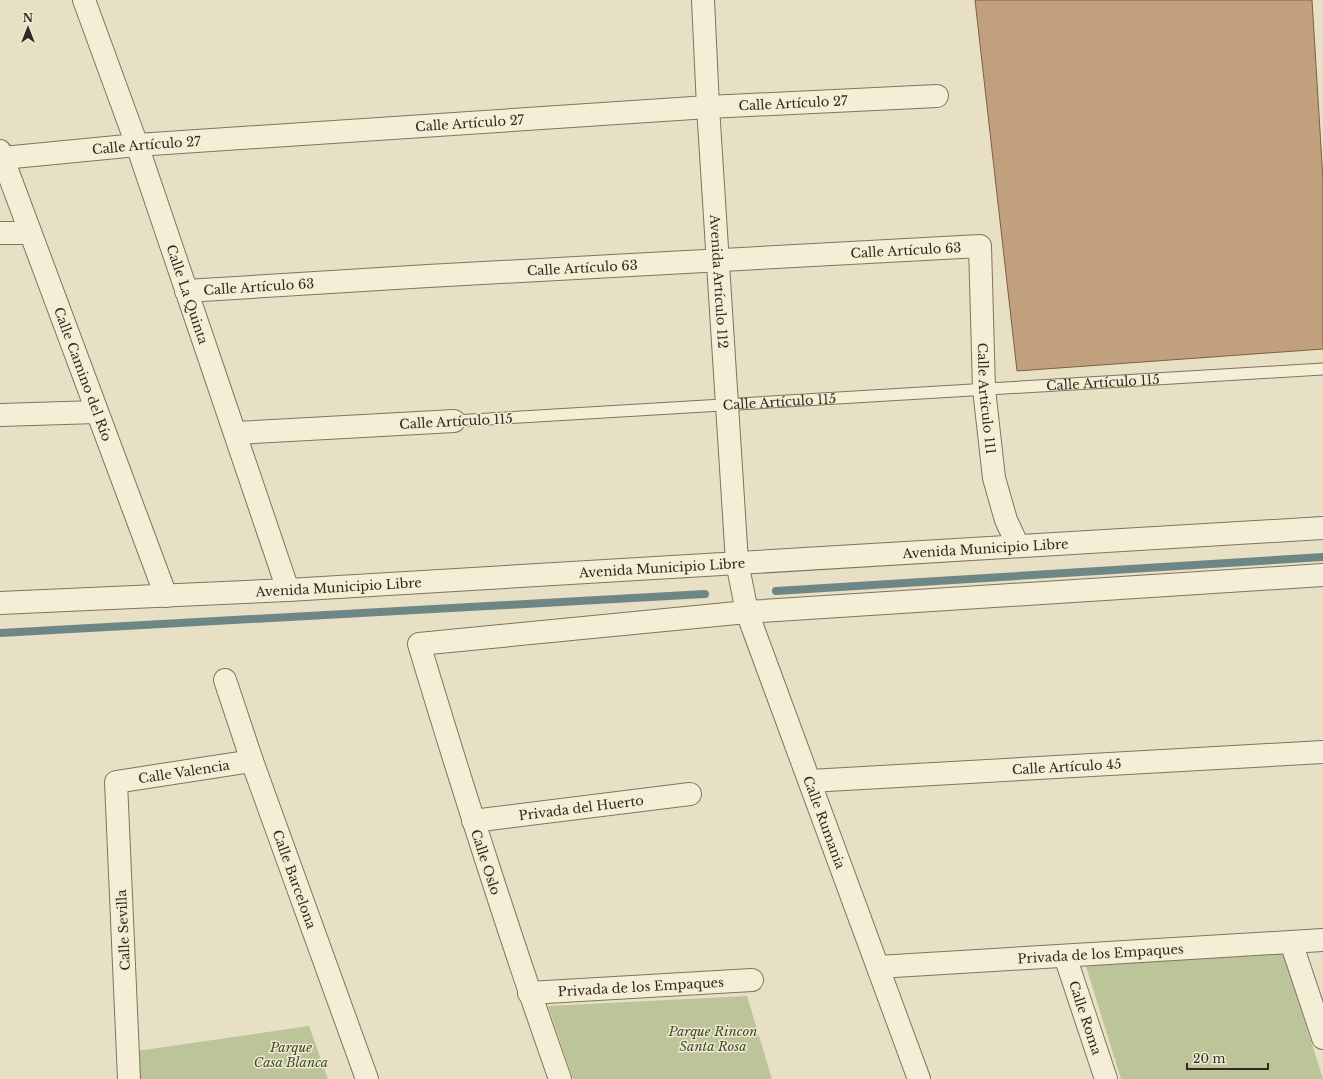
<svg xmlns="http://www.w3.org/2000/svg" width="1323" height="1079" font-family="'Libre Baskerville',serif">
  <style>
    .green { fill: #bcc499 }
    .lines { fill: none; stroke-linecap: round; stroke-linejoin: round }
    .stream { stroke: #6d8884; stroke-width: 8 }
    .building { fill: #c1a07e; stroke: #7c6046 }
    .lane-casing { stroke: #80735d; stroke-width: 13 }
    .street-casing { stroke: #80735d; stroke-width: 24 }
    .lane { stroke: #f4eed6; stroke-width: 11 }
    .street { stroke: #f4eed6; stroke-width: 22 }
    .labels { text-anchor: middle; stroke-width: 3; stroke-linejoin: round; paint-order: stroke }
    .street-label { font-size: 13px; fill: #322a1f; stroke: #f0ead2 }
    .park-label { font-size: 13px; font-style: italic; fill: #404c28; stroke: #f0ead2 }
  </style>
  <rect width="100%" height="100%" fill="#e8e0c4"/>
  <path class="green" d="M 1281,947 L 1323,1079 L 1121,1079 L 1083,957 Z
    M 747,996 L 772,1079 L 573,1079 L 548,1006 Z
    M 309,1026 L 328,1079 L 137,1079 L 137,1051 Z"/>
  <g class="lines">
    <path class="stream" d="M 776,591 L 1323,557
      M 0,633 L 705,594"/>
  </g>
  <path class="building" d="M 975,0 L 1312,0 L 1323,180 L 1323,349 L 1017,371 Z"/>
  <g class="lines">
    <defs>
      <g id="lane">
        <path id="s1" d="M 454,421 L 1323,369"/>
      </g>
      <g id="street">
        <path id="s2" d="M 84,0 L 137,145 L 288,590"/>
        <path id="s3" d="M 703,0 L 708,107 L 737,562 L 747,612 L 919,1079"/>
        <path id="s4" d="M 0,151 L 166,596"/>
        <path id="s5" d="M 3,158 L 137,145 L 708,107 L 937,96"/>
        <path d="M 0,233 L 30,233"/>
        <path id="s6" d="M 186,291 L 428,276 L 980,246 L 984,389 L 994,478 L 1006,520 L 1018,546"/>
        <path d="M 0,415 L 97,412"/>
        <path d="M 236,433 L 454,421"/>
        <path id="s7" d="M 0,603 L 288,590 L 1323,528"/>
        <path id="s8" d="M 225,680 L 252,761 L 367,1079"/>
        <path id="s9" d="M 810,781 L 1323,752"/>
        <path id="s10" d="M 473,821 L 690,794"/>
        <path d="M 1291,942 L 1323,1038"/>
        <path id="s11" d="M 1065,956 L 1106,1079"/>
        <path id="s12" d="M 878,967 L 1323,940"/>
        <path id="s13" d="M 529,993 L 752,980"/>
        <path id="s14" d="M 129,1079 L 116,782 L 252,761"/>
        <path d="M 560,1079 C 509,935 463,790 419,644 L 747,612 L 1323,575"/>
      </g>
    </defs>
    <use href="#lane" class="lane-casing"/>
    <use href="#street" class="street-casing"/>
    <use href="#lane" class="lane"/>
    <use href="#street" class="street"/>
  </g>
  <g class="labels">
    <g class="street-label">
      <text dy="5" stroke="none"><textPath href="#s5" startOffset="792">Calle Artículo 27</textPath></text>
      <text dy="5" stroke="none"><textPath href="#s5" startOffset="468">Calle Artículo 27</textPath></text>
      <text dy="5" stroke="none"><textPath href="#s5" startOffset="144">Calle Artículo 27</textPath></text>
      <text dy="5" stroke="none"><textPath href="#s6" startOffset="721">Calle Artículo 63</textPath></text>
      <text dy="5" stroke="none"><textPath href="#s6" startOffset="397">Calle Artículo 63</textPath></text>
      <text dy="5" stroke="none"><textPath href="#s3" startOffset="282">Avenida Artículo 112</textPath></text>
      <text dy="5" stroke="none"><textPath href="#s6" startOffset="73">Calle Artículo 63</textPath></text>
      <text dy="5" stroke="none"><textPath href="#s2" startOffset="312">Calle La Quinta</textPath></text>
      <text dy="5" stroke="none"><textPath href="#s4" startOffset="238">Calle Camino del Río</textPath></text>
      <text dy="5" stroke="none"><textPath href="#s1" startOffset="650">Calle Artículo 115</textPath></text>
      <text dy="5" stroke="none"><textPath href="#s6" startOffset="948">Calle Artículo 111</textPath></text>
      <text dy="5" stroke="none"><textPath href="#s1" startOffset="326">Calle Artículo 115</textPath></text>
      <text transform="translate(456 421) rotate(-3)" y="5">Calle Artículo 115</text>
      <text dy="5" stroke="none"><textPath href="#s7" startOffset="987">Avenida Municipio Libre</textPath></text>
      <text dy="5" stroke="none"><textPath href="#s7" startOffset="663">Avenida Municipio Libre</textPath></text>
      <text dy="5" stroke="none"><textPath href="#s7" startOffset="339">Avenida Municipio Libre</textPath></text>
      <text dy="5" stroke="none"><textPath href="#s9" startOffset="257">Calle Artículo 45</textPath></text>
      <text dy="5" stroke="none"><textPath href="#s14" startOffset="366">Calle Valencia</textPath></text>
      <text dy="5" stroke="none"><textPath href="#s10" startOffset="109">Privada del Huerto</textPath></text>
      <text dy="5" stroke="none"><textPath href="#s3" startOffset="838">Calle Rumania</textPath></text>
      <text transform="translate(486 862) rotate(72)" y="5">Calle Oslo</text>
      <text dy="5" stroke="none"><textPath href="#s8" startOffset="211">Calle Barcelona</textPath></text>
      <text transform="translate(123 930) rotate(-93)" y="5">Calle Sevilla</text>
      <text dy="5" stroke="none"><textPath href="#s12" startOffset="223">Privada de los Empaques</textPath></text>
      <text dy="5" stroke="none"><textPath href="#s13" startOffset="112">Privada de los Empaques</textPath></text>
      <text dy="5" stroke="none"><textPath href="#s11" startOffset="65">Calle Roma</textPath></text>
    </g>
    <g class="park-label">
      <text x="713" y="1036">Parque Rincon<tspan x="713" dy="15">Santa Rosa</tspan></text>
      <text x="291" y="1052">Parque<tspan x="291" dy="15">Casa Blanca</tspan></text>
    </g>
  </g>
  <g transform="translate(28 28)" stroke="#f0ead2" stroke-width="3" paint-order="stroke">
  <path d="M0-3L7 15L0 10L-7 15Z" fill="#322a1f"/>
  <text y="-6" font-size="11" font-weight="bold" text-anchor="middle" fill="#322a1f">N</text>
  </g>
  <path d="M1187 1063v6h81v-6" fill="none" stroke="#322a1f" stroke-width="2"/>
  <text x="1193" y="1063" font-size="12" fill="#322a1f" stroke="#f0ead2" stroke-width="3" paint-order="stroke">20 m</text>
</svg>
